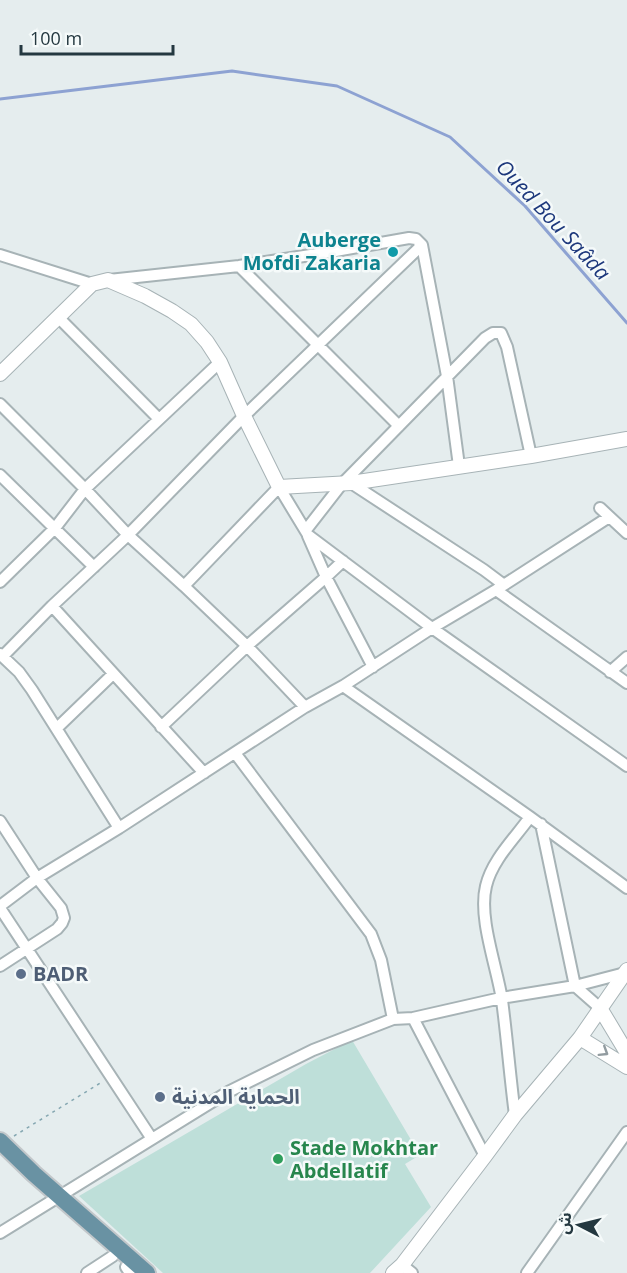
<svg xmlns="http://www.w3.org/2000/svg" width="627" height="1273" font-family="'Open Sans','Noto Sans Arabic',sans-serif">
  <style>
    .green { fill: #bedfd9 }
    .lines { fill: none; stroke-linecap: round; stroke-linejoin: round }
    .stream { stroke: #8da2d2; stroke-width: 3 }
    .minor-casing { stroke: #a7b3b6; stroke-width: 14 }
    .tertiary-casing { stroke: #a7b3b6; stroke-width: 16 }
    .primary-casing { stroke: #c2c7ca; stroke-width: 20 }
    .path { stroke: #85a7b1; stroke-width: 1.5; stroke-dasharray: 3 4.5; stroke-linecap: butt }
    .minor { stroke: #fff; stroke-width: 10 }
    .tertiary { stroke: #fff; stroke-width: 14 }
    .primary { stroke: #6992a3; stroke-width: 16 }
    .oneway { stroke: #929ca0 }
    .culture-dot { fill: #0f9aa8; stroke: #f5fafa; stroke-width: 2 }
    .service-dot { fill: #5c6f8a; stroke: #f5fafa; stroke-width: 2 }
    .leisure-dot { fill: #2e9e5b; stroke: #f5fafa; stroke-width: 2 }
    .labels { text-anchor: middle; stroke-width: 5; stroke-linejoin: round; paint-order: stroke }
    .culture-label { font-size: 20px; font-weight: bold; fill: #0d838f; stroke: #f5fafa; text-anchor: end }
    .service-label { font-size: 20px; font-weight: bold; fill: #4e5e75; stroke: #f5fafa; text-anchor: start }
    .leisure-label { font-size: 20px; font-weight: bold; fill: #27864d; stroke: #f5fafa; text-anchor: start }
    .water-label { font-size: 21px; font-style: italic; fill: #1d387c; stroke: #f5fafa }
  </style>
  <rect width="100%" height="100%" fill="#e5edee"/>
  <path class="green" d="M 352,1040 L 420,1155 L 405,1164 L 431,1207 L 370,1273 L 163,1273 L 79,1196 L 306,1064 Z"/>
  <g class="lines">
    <path class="stream" d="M 0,99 L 232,71 L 337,86 L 450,137 L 525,206 L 627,323"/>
    <defs>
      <path id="minor" d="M 0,255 L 92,284
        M 239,266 L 399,426
        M 109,280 L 239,266 L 330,252 L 409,238 L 416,239 L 422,245 L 447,376 L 459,466
        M 58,317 L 159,419
        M 0,404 L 85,489 L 128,535 L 184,586 L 247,646 L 305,707
        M 0,475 L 94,567
        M 351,483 L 484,570 L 504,585
        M 600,508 L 627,533
        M 306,530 L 341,485 L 485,338 L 493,333 L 501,333 L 507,347 L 531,456
        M 308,536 L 326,577 L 373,667
        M 0,582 L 55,528 L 85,489 L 220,362
        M 184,586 L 279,487 L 308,535 L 432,628 L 627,766
        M 496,590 L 627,683
        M 52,606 L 204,773
        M 0,654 L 19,672 L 32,690 L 119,828
        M 3,656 L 52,606 L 128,535 L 244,416 L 422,245
        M 610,672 L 627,657
        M 343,686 L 530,817 L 627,888
        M 161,727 L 247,646 L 326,577 L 343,561
        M 57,728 L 113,674
        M 235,753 L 371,934 L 381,960 L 393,1019
        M 0,821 L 37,878 L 61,908 L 64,918 L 62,923 L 57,929 L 0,966
        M 541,824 L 575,986 L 600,1008
        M 0,906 L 37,878 L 119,828 L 305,707 L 343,686 L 432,628 L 496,590 L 609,517
        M 0,908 L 152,1139
        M 413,1018 L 485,1156
        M 515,1115 C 510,1077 507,1038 502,1000 C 497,967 478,918 486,886 C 492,860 515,838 530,817
        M 0,1233 L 228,1092 L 313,1050 L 393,1019 L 413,1018 L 501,998 L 575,986 L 625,973
        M 402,1265 L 412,1273
        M 126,1267 L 130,1273
        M 87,1273 L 113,1256
        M 527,1273 L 627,1132"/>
      <path id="tertiary" d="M 0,374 L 92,284 L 108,280 L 145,296 L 172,311 L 191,324 L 207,342 L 220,362 L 244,416 L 279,487 L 351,483 L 531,456 L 627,439
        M 600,1008 L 627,1053
        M 580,1038 L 627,1067
        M 393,1273 L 402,1265 L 485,1156 L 515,1115 L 580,1038 L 627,970"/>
      <path id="primary" d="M 0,1141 L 34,1174 L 147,1273"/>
    </defs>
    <use href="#minor" class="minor-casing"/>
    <use href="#tertiary" class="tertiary-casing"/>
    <use href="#primary" class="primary-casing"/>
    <path class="path" d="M 14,1136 L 102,1082"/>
    <use href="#minor" class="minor"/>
    <use href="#tertiary" class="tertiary"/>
    <use href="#primary" class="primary"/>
  </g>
  <defs><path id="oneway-chevron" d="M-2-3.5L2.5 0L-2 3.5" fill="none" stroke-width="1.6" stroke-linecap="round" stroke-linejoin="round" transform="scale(1.5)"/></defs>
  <use class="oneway" href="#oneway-chevron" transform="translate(604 1052) rotate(32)"/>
  <circle class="culture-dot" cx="393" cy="252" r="6"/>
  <g class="service-dot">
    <circle cx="21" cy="974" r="6"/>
    <circle cx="160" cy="1097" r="6"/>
  </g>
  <circle class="leisure-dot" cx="278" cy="1159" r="6"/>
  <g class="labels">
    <g class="culture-label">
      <text x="381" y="247">Auberge<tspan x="381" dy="23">Mofdi Zakaria</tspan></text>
    </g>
    <g class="service-label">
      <text x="33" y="981">BADR</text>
      <text x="172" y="1104">الحماية المدنية</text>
    </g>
    <g class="leisure-label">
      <text x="290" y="1155">Stade Mokhtar<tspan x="290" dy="23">Abdellatif</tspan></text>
    </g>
    <g class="water-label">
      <text transform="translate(553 220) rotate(47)" y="7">Oued Bou Saâda</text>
    </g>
  </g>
  <g transform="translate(579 1225) rotate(277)" stroke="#f5fafa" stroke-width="4.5" paint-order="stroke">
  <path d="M0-4.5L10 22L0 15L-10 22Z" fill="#243840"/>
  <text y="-9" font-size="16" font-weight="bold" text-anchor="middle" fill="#243840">ش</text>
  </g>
  <path d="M21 45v9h152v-9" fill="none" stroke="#243840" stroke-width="3"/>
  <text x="30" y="45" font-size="18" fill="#243840" stroke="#f5fafa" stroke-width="4.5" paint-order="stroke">100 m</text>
</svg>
